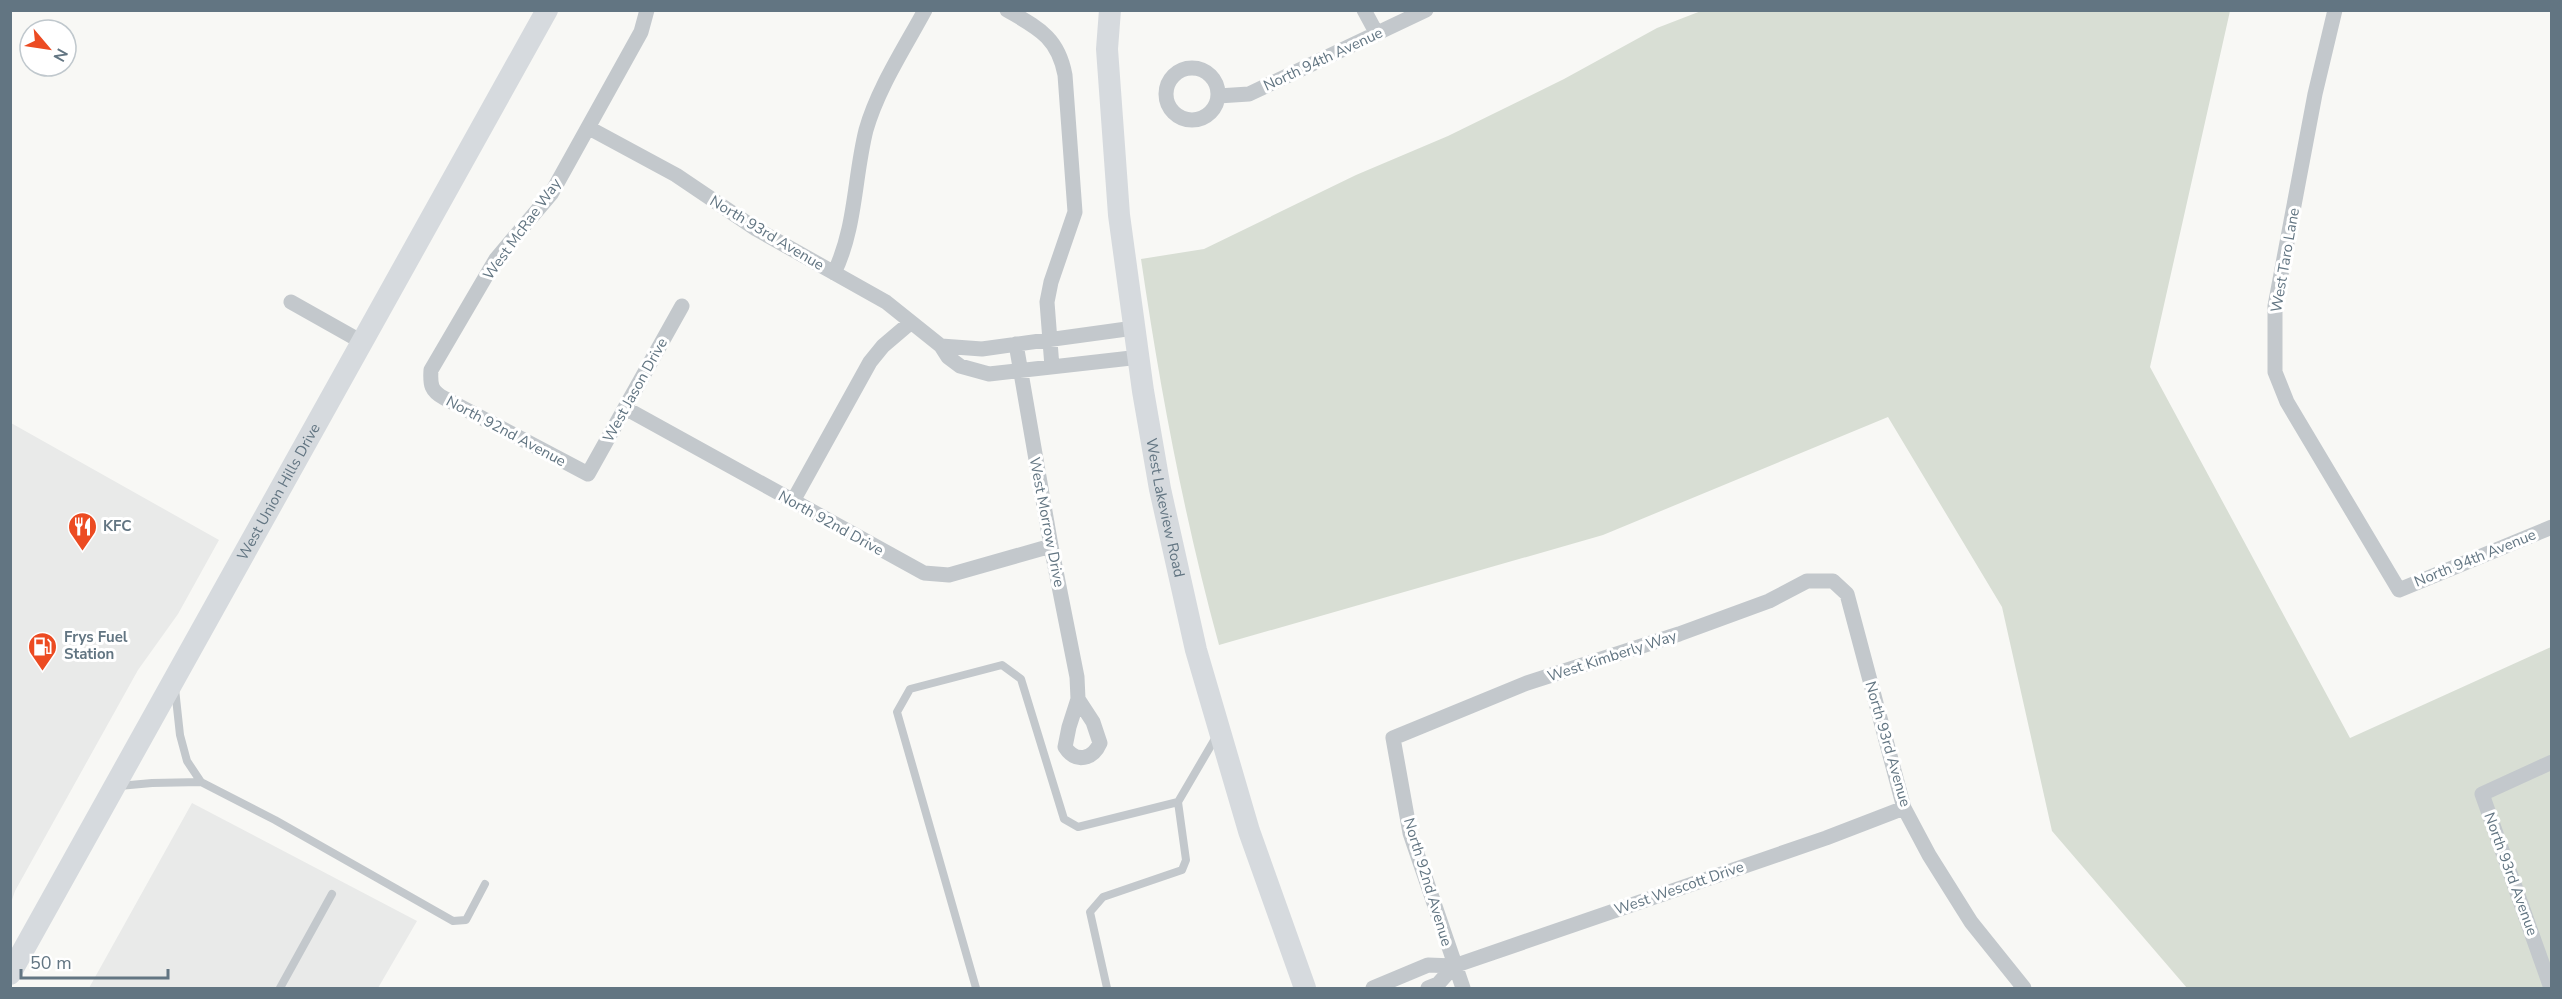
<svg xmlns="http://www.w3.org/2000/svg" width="2562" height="999" font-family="'Nunito Sans',sans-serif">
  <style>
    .built { fill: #e9eae9 }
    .green { fill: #d8ded4 }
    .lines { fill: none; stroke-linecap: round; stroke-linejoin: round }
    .lane { stroke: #c3c8cc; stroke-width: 8 }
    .street { stroke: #c3c8cc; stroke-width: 15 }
    .secondary { stroke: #d6dade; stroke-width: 22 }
    .labels { text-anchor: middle; stroke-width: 6; stroke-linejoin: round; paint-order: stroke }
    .street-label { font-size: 15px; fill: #627582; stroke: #fff }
    .poi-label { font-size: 15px; font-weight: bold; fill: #627582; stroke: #fff; text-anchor: start }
  </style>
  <rect width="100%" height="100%" fill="#f8f8f5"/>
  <path class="built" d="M 11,423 L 219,540 L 178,614 L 138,670 L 15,891 L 11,903 Z
    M 192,803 L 417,921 L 378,988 L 89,988 Z"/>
  <path class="green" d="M 1701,11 L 2230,11 L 2150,367 L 2350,738 L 2551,647 L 2551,988 L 2187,988 L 2052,831 L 2002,607 L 1888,417 L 1603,535 L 1219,645 C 1184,517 1160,389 1141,259 L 1204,249 L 1356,175 L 1448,136 L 1564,79 L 1657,28 Z"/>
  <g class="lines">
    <path class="lane" d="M 201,782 L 275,820 L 453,921 L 466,920 L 485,884
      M 119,786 L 152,783 L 201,782 L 187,761 L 180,735 L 175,689
      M 280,988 L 332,894
      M 976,988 L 897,712 L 910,689 L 1002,665 L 1021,679 L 1064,819 L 1078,827 L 1178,802
      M 1107,988 L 1090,912 L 1103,897 L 1182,870 L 1186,860 L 1178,802 L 1216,737"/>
    <path class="street" d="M 647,10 L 641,32 L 551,194 L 496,259 L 431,370 C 430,385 431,391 444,398 L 588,474 L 682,306
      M 1007,10 C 1038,28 1058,37 1065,75 L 1075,212 L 1051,282 L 1047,302 L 1052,367
      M 1364,10 L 1377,34
      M 2335,10 L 2315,94 L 2275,306 L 2275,372 L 2287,402 L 2399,590 L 2552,527
      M1166 94a26 26 0 1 1 52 0a26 26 0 1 1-52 0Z
      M 1218,96 L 1249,94 L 1426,10
      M 589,128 L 676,175 L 756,229 L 886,302 L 941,346 L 948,357 L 960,366 L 989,374 L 1140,357
      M 834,273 C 856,228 854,178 866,130 C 878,88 904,49 925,10
      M 291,302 L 362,342
      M 1016,344 L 1051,546 L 1077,677 L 1078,699 L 1069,727 L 1065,747 C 1076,764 1093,759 1100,743 L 1093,722 L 1078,699
      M 941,346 L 982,349 L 1134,328
      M 625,408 L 924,573 L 949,575 L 1051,546
      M 793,501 L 870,362 L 883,346 L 910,323
      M 1373,988 L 1428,965 L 1454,966 L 1826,838 L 1904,808
      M 1428,988 L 1438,984 L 1454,966
      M 1463,988 L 1410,833 L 1393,738 L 1527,683 L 1679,634 L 1769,601 L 1807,581 L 1833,581 L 1847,594 L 1904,808 L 1929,855 L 1971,922 L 2024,988
      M 2551,988 L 2482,794 L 2552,762"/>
    <g class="secondary">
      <path id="s1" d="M 1110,10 L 1107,49 L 1119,215 L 1143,391 L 1160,489 L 1196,650 L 1249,831 L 1305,988"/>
      <path id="s2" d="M 10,974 L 547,10"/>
    </g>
  </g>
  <defs>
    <symbol id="restaurant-pin" viewBox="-11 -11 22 30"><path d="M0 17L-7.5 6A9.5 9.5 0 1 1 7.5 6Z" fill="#ec4b22" stroke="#fff"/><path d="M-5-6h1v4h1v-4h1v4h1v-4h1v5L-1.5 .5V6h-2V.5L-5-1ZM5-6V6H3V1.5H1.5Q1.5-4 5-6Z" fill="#fff"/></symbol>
    <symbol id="fuel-pin" viewBox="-11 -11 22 30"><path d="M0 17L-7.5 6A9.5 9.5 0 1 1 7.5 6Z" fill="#ec4b22" stroke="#fff"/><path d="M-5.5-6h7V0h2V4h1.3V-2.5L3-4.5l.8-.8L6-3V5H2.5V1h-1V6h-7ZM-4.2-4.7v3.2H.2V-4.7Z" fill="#fff"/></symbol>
  </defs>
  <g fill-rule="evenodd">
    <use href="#restaurant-pin" x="66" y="510" width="33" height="45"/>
    <use href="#fuel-pin" x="26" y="630" width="33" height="45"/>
  </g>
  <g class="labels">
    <g class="street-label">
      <text transform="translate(1323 59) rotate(-25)" y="5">North 94th Avenue</text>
      <text transform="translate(522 229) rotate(-54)" y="5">West McRae Way</text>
      <text transform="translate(767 233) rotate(31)" y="5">North 93rd Avenue</text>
      <text transform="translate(2285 260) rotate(-80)" y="5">West Taro Lane</text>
      <text transform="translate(635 390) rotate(-61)" y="5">West Jason Drive</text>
      <text transform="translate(506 431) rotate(28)" y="5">North 92nd Avenue</text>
      <text dy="5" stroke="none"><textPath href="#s2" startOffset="552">West Union Hills Drive</textPath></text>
      <text dy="5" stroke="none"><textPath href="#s1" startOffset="502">West Lakeview Road</textPath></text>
      <text transform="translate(1047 522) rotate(79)" y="5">West Morrow Drive</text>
      <text transform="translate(831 523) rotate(29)" y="5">North 92nd Drive</text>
      <text transform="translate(2475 558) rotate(-22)" y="5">North 94th Avenue</text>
      <text transform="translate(1612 656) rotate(-18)" y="5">West Kimberly Way</text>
      <text transform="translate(1888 744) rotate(74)" y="5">North 93rd Avenue</text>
      <text transform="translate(2511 874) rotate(70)" y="5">North 93rd Avenue</text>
      <text transform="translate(1428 882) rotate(73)" y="5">North 92nd Avenue</text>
      <text transform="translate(1679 888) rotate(-19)" y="5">West Wescott Drive</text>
    </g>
    <g class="poi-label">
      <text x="103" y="531">KFC</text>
      <text x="64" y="642">Frys Fuel<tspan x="64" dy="17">Station</tspan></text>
    </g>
  </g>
  <rect width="2562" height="999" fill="none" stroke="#627582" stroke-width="24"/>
  <g transform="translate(48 48) rotate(119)"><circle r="28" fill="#ffffff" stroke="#c0c8cd" stroke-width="1.5"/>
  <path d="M0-4.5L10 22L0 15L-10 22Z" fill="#ec4b22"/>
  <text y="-9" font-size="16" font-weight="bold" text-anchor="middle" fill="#627582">N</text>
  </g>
  <path d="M21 969v9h147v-9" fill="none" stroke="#627582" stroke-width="3"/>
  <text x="30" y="969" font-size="18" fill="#627582" stroke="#ffffff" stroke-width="4.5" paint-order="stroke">50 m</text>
</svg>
